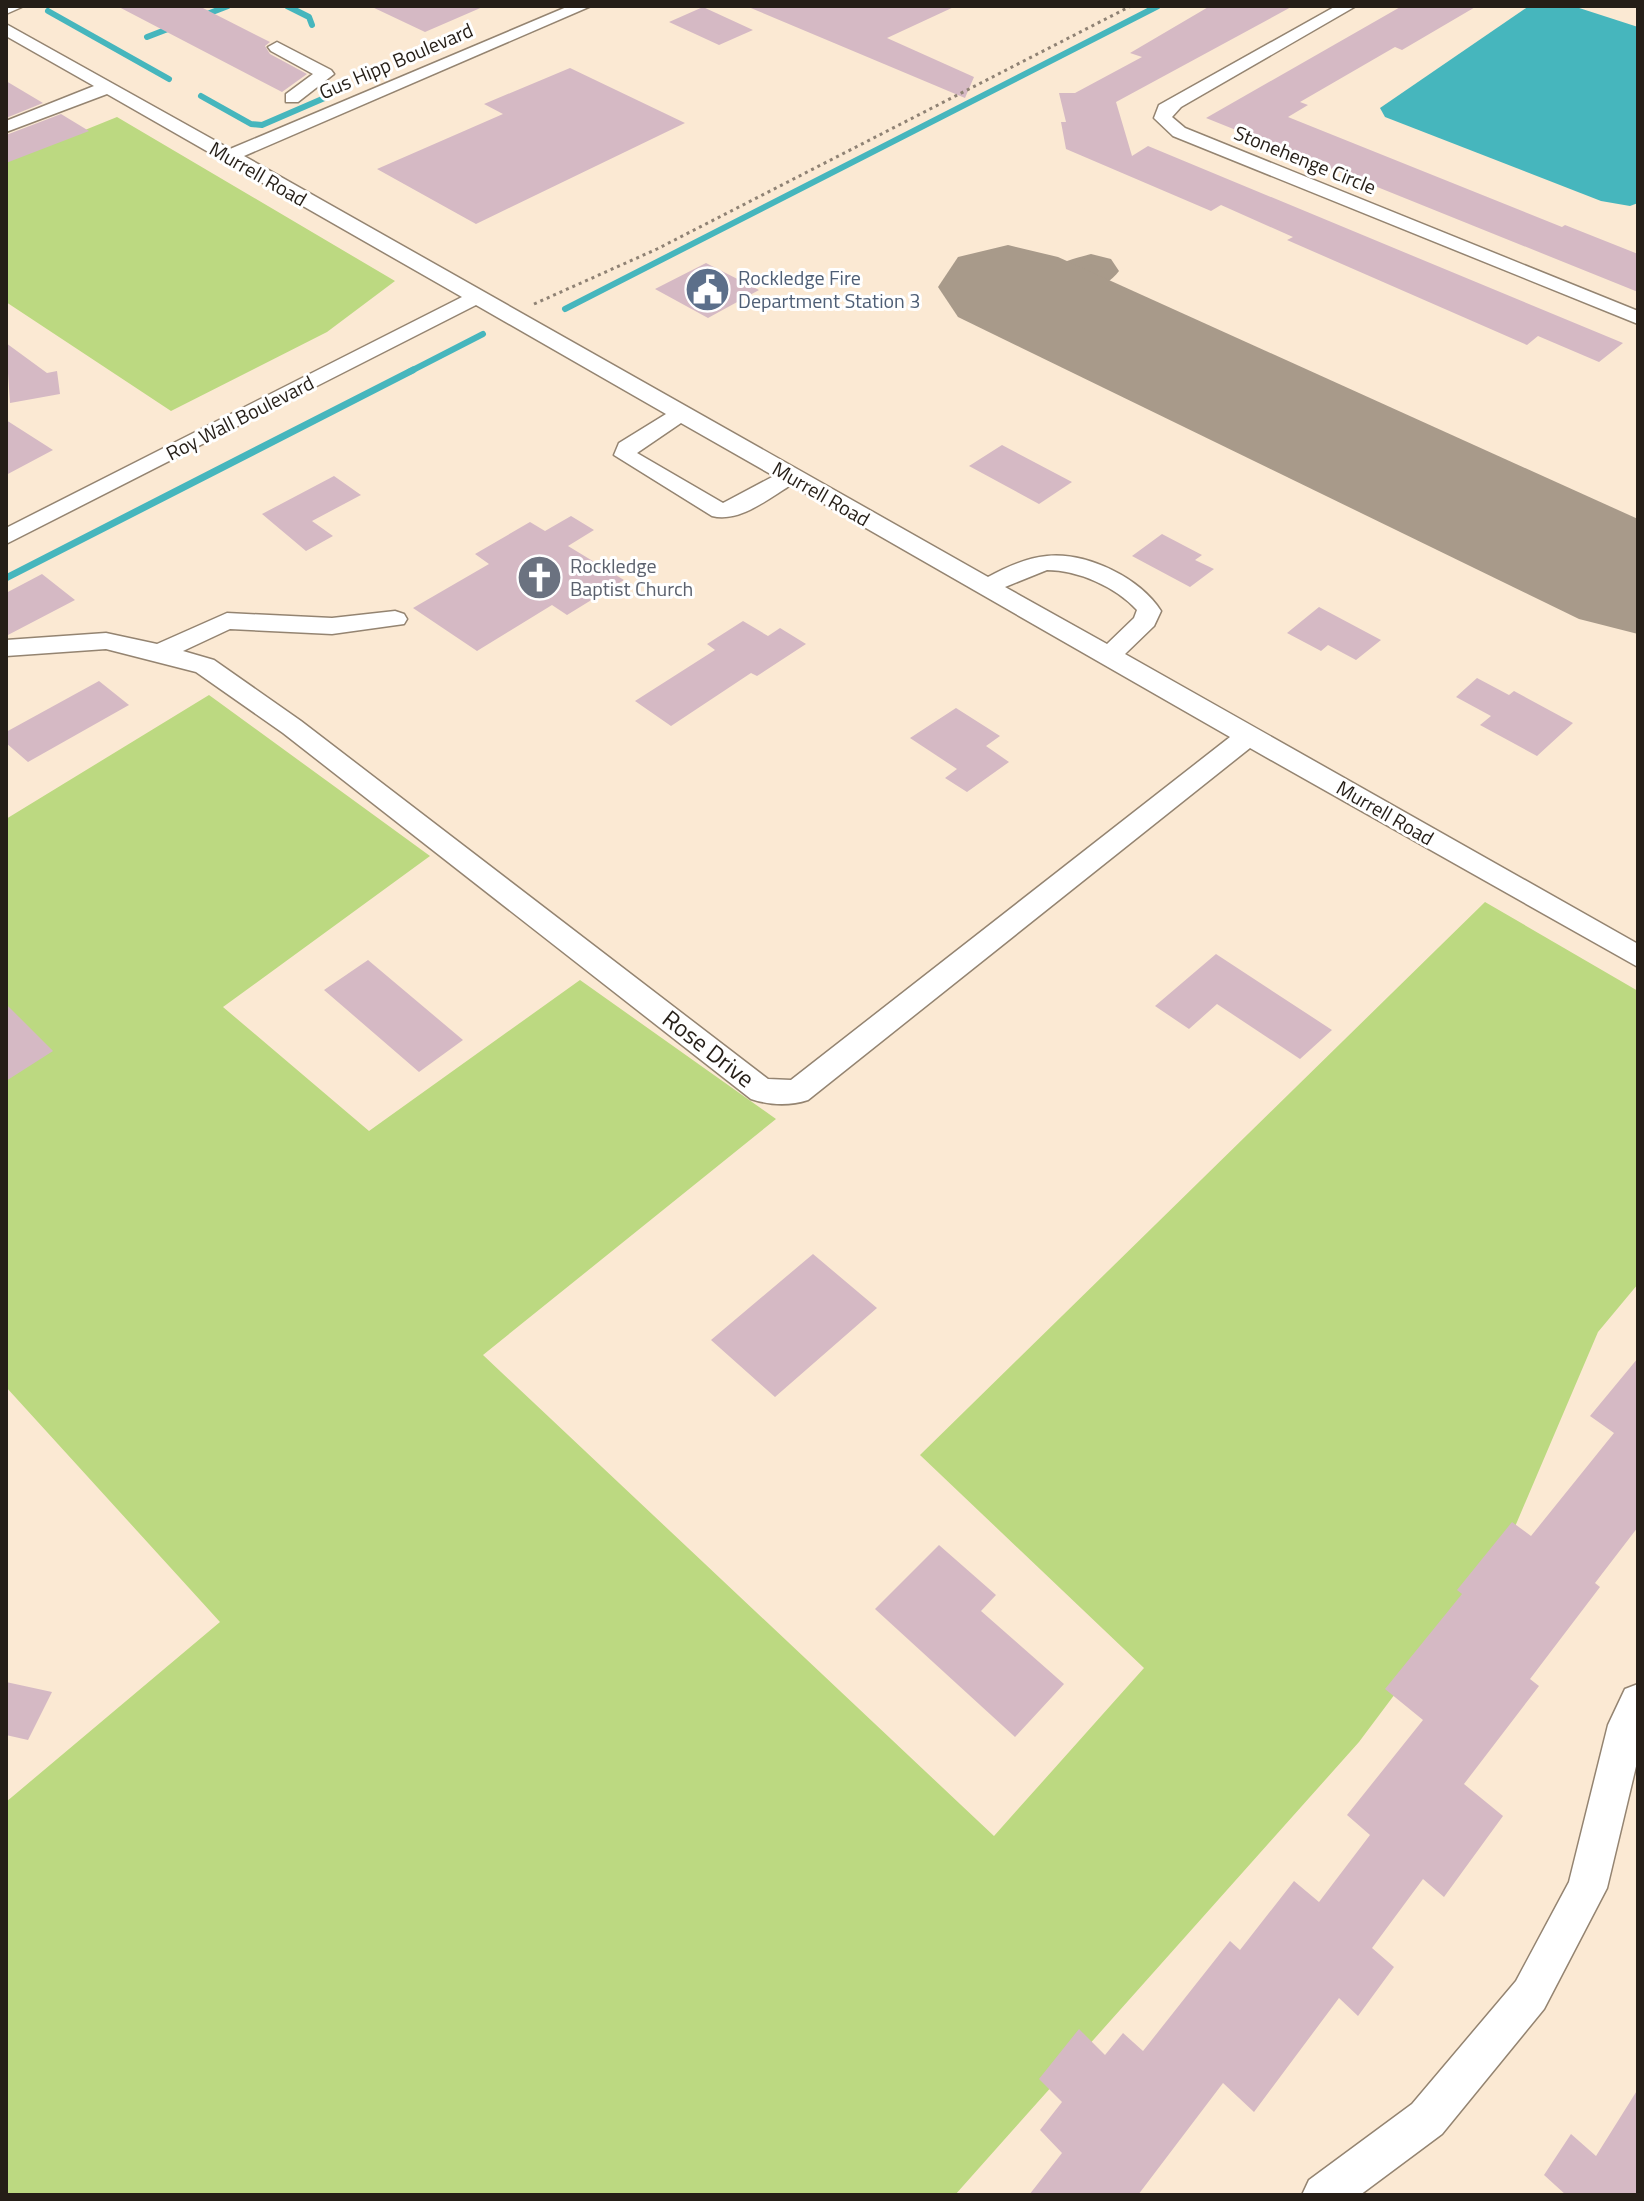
<svg xmlns="http://www.w3.org/2000/svg" width="1644" height="2201" font-family="'Titillium Web',sans-serif">
  <style>
    .green { fill: #bcd981 }
    .water { fill: #46b6bd }
    .lines { fill: none; stroke-linecap: round; stroke-linejoin: round }
    .stream-far1 { stroke: #46b6bd; stroke-width: 6 }
    .stream { stroke: #46b6bd; stroke-width: 7 }
    .taxiway { fill: #a89a8a; fill-rule: evenodd }
    .runway { fill: #a89a8a; fill-rule: evenodd }
    .building { fill: #d5b9c4 }
    .minor-casing { stroke: #948471; stroke-width: 3 }
    .path { stroke: #8f8274; stroke-width: 3; stroke-dasharray: 3 4; stroke-linecap: butt }
    .minor { fill: #fff; fill-rule: evenodd }
    .labels { text-anchor: middle; stroke-width: 6; stroke-linejoin: round; paint-order: stroke }
    .far-street-label { font-size: 20px; fill: #251e17; stroke: #fff }
    .far-service-label { font-size: 20px; fill: #4e5e75; stroke: #fff; text-anchor: start }
    .far-worship-label { font-size: 20px; fill: #5b616d; stroke: #fff; text-anchor: start }
    .street-label { font-size: 24px; fill: #251e17; stroke: #fff }
  </style>
  <rect width="100%" height="100%" fill="#fbe9d3"/>
  <path class="green" d="M 117,117 L 395,281 L 327,332 L 171,411 L 6,302 L 6,162 Z
    M 209,695 L 430,856 L 223,1007 L 369,1131 L 580,980 L 776,1119 L 483,1355 L 994,1836 L 1144,1668 L 920,1455 L 1485,902 L 1638,991 L 1638,1284 L 1598,1332 L 1508,1543 L 1359,1742 L 955,2195 L 6,2195 L 6,1802 L 220,1622 L 6,1387 L 6,819 Z"/>
  <path class="water" d="M 1529,6 L 1573,6 L 1638,27 L 1638,203 L 1630,206 L 1601,201 L 1385,117 L 1380,108 Z"/>
  <g class="lines">
    <path class="stream-far1" d="M 287,6 L 309,17 L 312,25
      M 48,11 L 169,79
      M 202,16 L 228,6
      M 147,37 L 173,27
      M 201,96 L 251,124 L 262,125 L 350,87
      M 565,309 L 1158,6
      M 409,372 L 483,334"/>
    <path class="stream" d="M 6,578 L 413,370"/>
    <path class="taxiway" d="M 1091,254 L 1111,259 L 1119,271 C 1107,288 1055,317 1033,316 C 1027,316 1020,312 1014,311 L 1006,299 C 1022,275 1063,261 1091,254 Z"/>
    <path class="runway" d="M 1008,245 L 1058,257 L 1638,519 L 1638,634 L 1579,619 L 958,317 L 938,287 L 958,257 Z"/>
  </g>
  <path class="building" d="M 117,6 L 199,6 L 270,42 L 265,46 L 270,54 L 307,74 L 282,92 Z
    M 370,6 L 485,6 L 425,32 Z
    M 746,6 L 956,6 L 887,38 L 974,77 L 965,98 Z
    M 1210,6 L 1293,6 L 1116,102 L 1132,156 L 1148,146 L 1623,343 L 1599,362 L 1538,336 L 1527,345 L 1287,240 L 1293,237 L 1221,205 L 1211,211 L 1066,149 L 1061,122 L 1066,122 L 1059,93 L 1075,93 L 1142,57 L 1130,53 Z
    M 1402,6 L 1477,6 L 1402,50 L 1395,47 L 1300,102 L 1308,105 L 1288,117 L 1562,227 L 1565,225 L 1638,254 L 1638,292 L 1206,118 Z
    M 703,7 L 753,30 L 719,45 L 669,22 Z
    M 570,68 L 685,123 L 476,224 L 377,169 L 503,114 L 484,104 Z
    M 6,81 L 43,103 L 6,118 Z
    M 61,114 L 89,131 L 6,163 L 6,135 Z
    M 706,263 L 759,290 L 708,318 L 655,289 Z
    M 6,343 L 47,373 L 57,371 L 60,394 L 10,403 Z
    M 6,420 L 53,450 L 6,475 Z
    M 1002,445 L 1072,482 L 1039,504 L 969,466 Z
    M 334,476 L 361,495 L 312,521 L 333,536 L 306,551 L 262,514 Z
    M 571,516 L 594,530 L 568,546 L 624,580 L 567,615 L 552,605 L 477,651 L 413,608 L 489,564 L 475,554 L 530,522 L 545,531 Z
    M 1162,534 L 1202,555 L 1195,560 L 1214,569 L 1190,587 L 1132,556 Z
    M 42,574 L 75,600 L 6,636 L 6,593 Z
    M 1319,607 L 1381,640 L 1356,660 L 1328,645 L 1321,651 L 1287,633 Z
    M 743,621 L 768,636 L 780,628 L 806,644 L 757,676 L 751,673 L 671,726 L 635,701 L 715,650 L 707,644 Z
    M 1477,678 L 1509,695 L 1514,691 L 1573,723 L 1537,756 L 1480,725 L 1491,716 L 1456,697 Z
    M 99,681 L 129,705 L 28,762 L 6,743 L 6,732 Z
    M 956,708 L 1000,736 L 986,746 L 1009,762 L 967,792 L 945,778 L 957,769 L 910,738 Z
    M 1216,954 L 1332,1030 L 1300,1059 L 1217,1004 L 1189,1029 L 1155,1006 Z
    M 368,960 L 463,1040 L 419,1072 L 324,990 Z
    M 6,1004 L 53,1051 L 6,1081 Z
    M 813,1254 L 877,1308 L 775,1397 L 711,1340 Z
    M 1638,1358 L 1638,1527 L 1595,1583 L 1600,1587 L 1530,1679 L 1539,1686 L 1464,1784 L 1503,1816 L 1444,1897 L 1423,1879 L 1372,1948 L 1394,1967 L 1358,2016 L 1339,1998 L 1254,2112 L 1223,2083 L 1138,2195 L 1029,2195 L 1062,2153 L 1040,2130 L 1062,2102 L 1039,2079 L 1079,2029 L 1105,2055 L 1123,2033 L 1143,2051 L 1230,1941 L 1240,1950 L 1294,1881 L 1319,1902 L 1370,1835 L 1347,1815 L 1423,1720 L 1385,1689 L 1462,1594 L 1457,1590 L 1512,1522 L 1531,1536 L 1614,1433 L 1590,1416 Z
    M 939,1545 L 996,1595 L 981,1611 L 1064,1684 L 1015,1737 L 875,1609 Z
    M 6,1682 L 52,1692 L 28,1740 L 6,1735 Z
    M 1638,2089 L 1638,2195 L 1566,2195 L 1544,2175 L 1571,2134 L 1596,2156 Z"/>
  <g class="lines">
    <defs>
      <path id="minor" d="M 6,6 L 24,6 L 6,14 Z
        M 569,6 L 591,6 L 244,156 L 988,577 C 1006,567 1026,558 1047,556 C 1087,552 1140,578 1161,611 L 1154,626 L 1125,654 L 1638,944 L 1638,967 L 1250,748 L 808,1100 C 790,1106 769,1105 751,1099 L 283,733 L 196,672 L 106,649 L 6,656 L 6,640 L 106,633 L 157,644 L 227,613 L 332,618 L 395,611 L 404,614 L 407,619 L 404,624 L 332,634 L 230,629 L 183,651 L 214,660 L 301,721 L 768,1079 L 791,1080 L 1230,737 L 791,485 C 768,499 739,523 712,516 L 614,455 L 619,443 L 666,414 L 476,305 L 6,544 L 6,528 L 462,297 L 107,94 L 6,132 L 6,121 L 94,86 L 6,36 L 6,24 L 230,149 ZM 681,423 L 774,476 L 723,503 L 637,453 ZM 1047,570 C 1078,570 1116,587 1137,610 L 1134,618 L 1107,644 L 1005,587 Z
        M 1336,6 L 1356,6 L 1181,107 L 1172,117 L 1185,128 L 1638,311 L 1638,324 L 1173,136 L 1154,118 L 1159,105 Z
        M 277,42 L 331,70 L 334,74 L 298,102 L 286,102 L 286,94 L 313,74 L 271,51 L 268,47 Z
        M 1638,1684 L 1638,1758 L 1607,1888 L 1544,2009 L 1442,2134 L 1360,2195 L 1302,2195 L 1309,2180 L 1412,2104 L 1516,1981 L 1569,1882 L 1608,1725 L 1625,1689 Z"/>
    </defs>
    <use href="#minor" class="minor-casing"/>
    <path class="path" d="M 534,304 L 657,249 L 1131,6"/>
    <use href="#minor" class="minor"/>
  </g>
  <defs>
    <symbol id="civic-disc" viewBox="-11 -11 22 22"><circle r="9.5" fill="#5c6f8a" stroke="#fff"/><path d="M-.6-6.5H3V-4.5H.6V-3L4-1V1h2V6H-6V1h2V-1L-.6-3ZM-1.2 2.5V6h2.4V2.5Z" fill="#fff"/></symbol>
    <symbol id="church-disc" viewBox="-11 -11 22 22"><circle r="9.5" fill="#6b7280" stroke="#fff"/><path d="M-1.2-6h2.4v3.5h3.3v2.4h-3.3V6h-2.4V-.1h-3.3v-2.4h3.3Z" fill="#fff"/></symbol>
  </defs>
  <g fill-rule="evenodd">
    <use href="#civic-disc" x="682" y="264" width="51" height="51"/>
    <use href="#church-disc" x="514" y="552" width="51" height="51"/>
  </g>
  <g class="labels">
    <g class="far-street-label">
      <text transform="translate(396 61) rotate(-23)" y="7">Gus Hipp Boulevard</text>
      <text transform="translate(1305 160) rotate(22)" y="7">Stonehenge Circle</text>
      <text transform="translate(258 174) rotate(30)" y="7">Murrell Road</text>
      <text transform="translate(240 418) rotate(-27)" y="7">Roy Wall Boulevard</text>
      <text transform="translate(821 494) rotate(30)" y="7">Murrell Road</text>
      <text transform="translate(1385 813) rotate(30)" y="7">Murrell Road</text>
    </g>
    <g class="far-service-label">
      <text x="738" y="285">Rockledge Fire<tspan x="738" dy="23">Department Station 3</tspan></text>
    </g>
    <g class="far-worship-label">
      <text x="570" y="573">Rockledge<tspan x="570" dy="23">Baptist Church</tspan></text>
    </g>
    <g class="street-label">
      <text transform="translate(708 1049) rotate(38)" y="8">Rose Drive</text>
    </g>
  </g>
  <rect width="1644" height="2201" fill="none" stroke="#251e17" stroke-width="16"/>
</svg>
